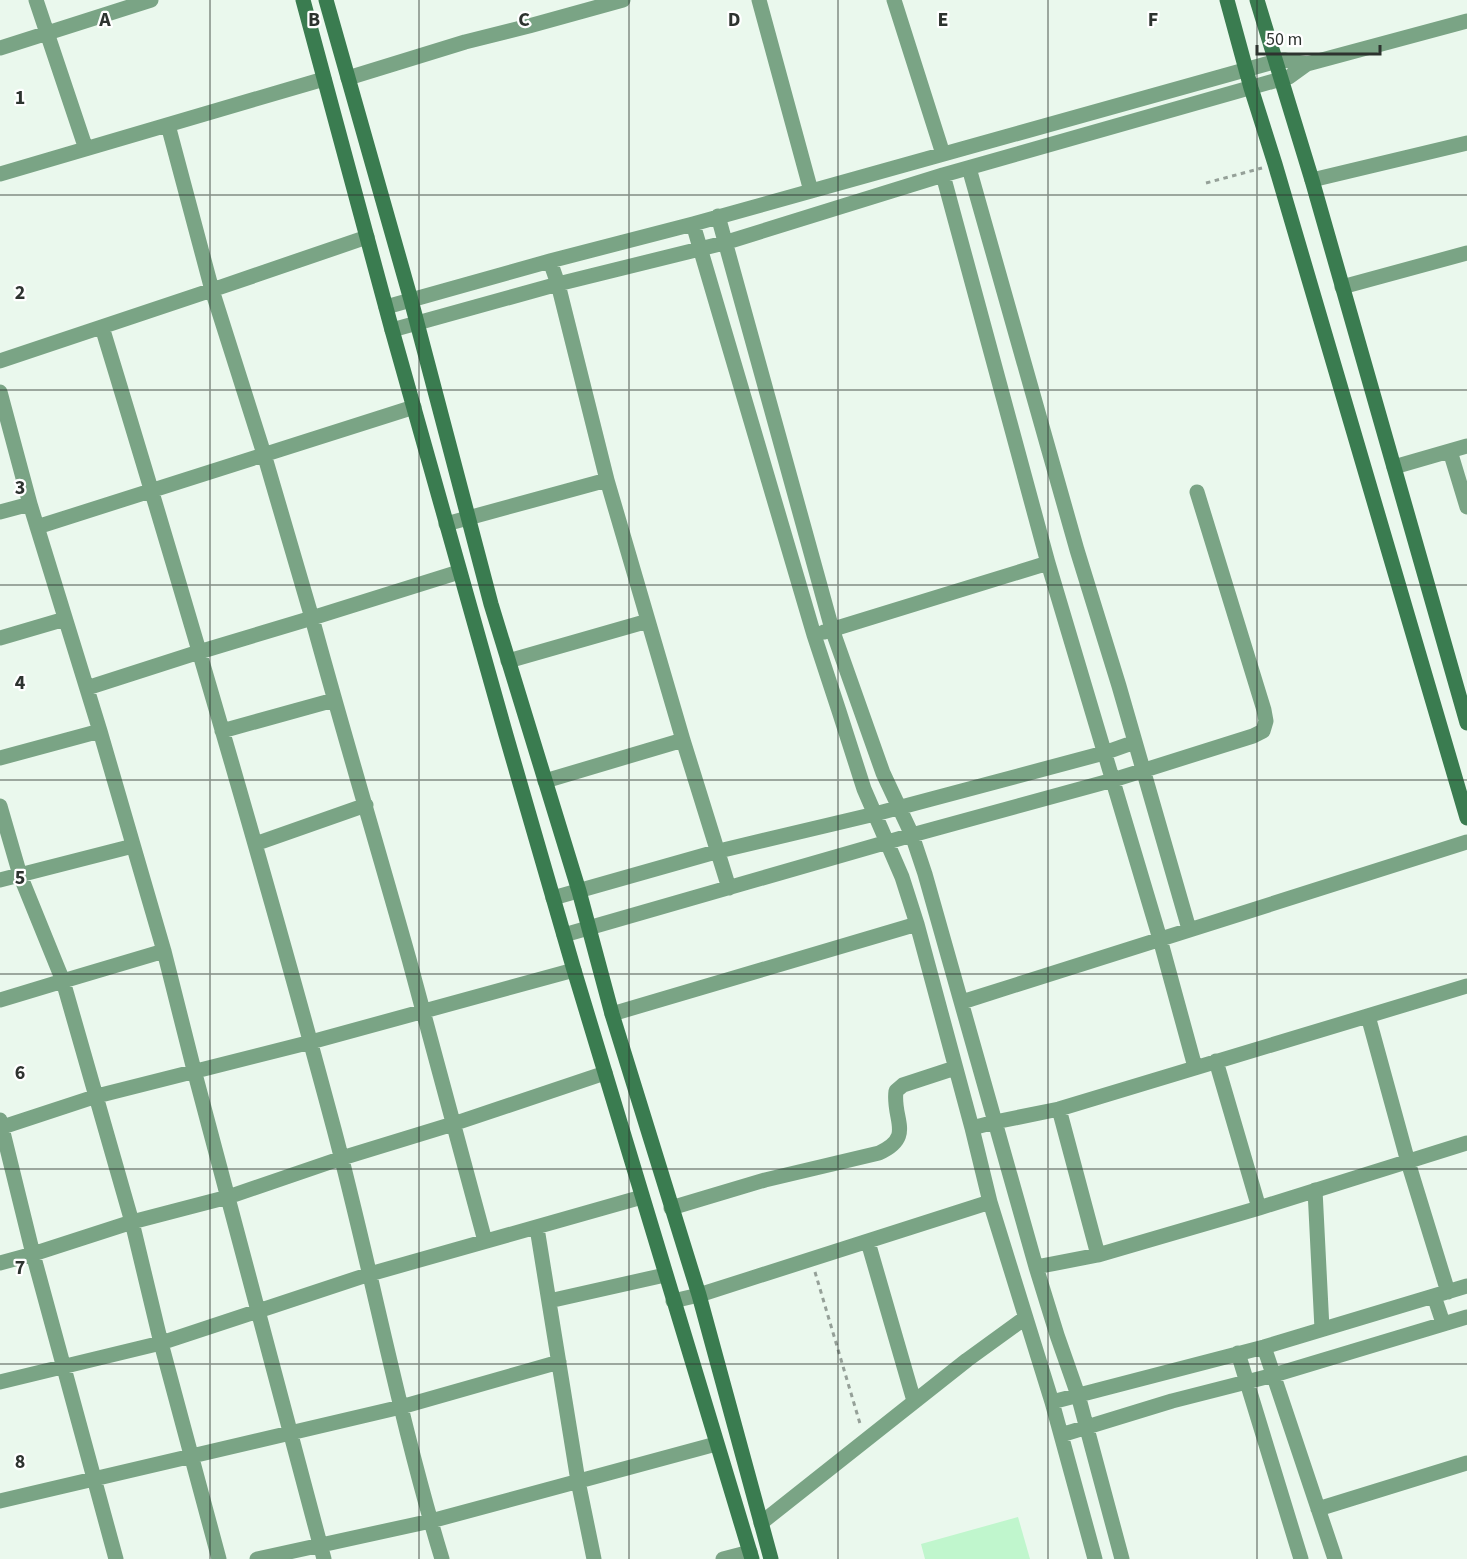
<svg xmlns="http://www.w3.org/2000/svg" width="1467" height="1559" font-family="'Source Sans 3',sans-serif">
  <style>
    .grass { fill: #c0f6cd }
    .lines { fill: none; stroke-linecap: round; stroke-linejoin: round }
    .path { stroke: #95a098; stroke-width: 3; stroke-dasharray: 4.5 4.5; stroke-linecap: butt }
    .street { stroke: #7aa485; stroke-width: 15 }
    .secondary { stroke: #3a7c50; stroke-width: 15 }
    .grid { fill: none; stroke: #2d332f; stroke-width: 1.5; stroke-opacity: 0.55 }
    .grid-label { font-size: 20px; text-anchor: middle; font-weight: bold; fill: #2d332f; stroke: #fff; stroke-width: 4.5; stroke-linejoin: round; paint-order: stroke }
  </style>
  <rect width="100%" height="100%" fill="#eaf8ed"/>
  <path class="grass" d="M 1018,1517 L 1030,1559 L 925,1559 L 921,1544 Z"/>
  <g class="lines">
    <path class="path" d="M 1206,183 L 1262,168
      M 815,1272 L 861,1427"/>
    <path class="street" d="M 36,0 L 86,149
      M 759,0 L 811,191
      M 894,0 L 943,154
      M 0,48 L 151,0
      M 348,78 L 465,42 L 529,26 L 623,0
      M 168,125 L 212,290 L 264,454 L 312,618 L 459,572
      M 969,168 L 1077,550 L 1119,686 L 1189,929
      M 0,174 L 324,79
      M 943,175 L 1048,563 L 1160,939 L 1195,1067
      M 1312,180 L 1467,143
      M 718,216 L 832,629 L 883,773 L 912,835 L 925,874 L 1036,1267 L 1057,1335 L 1078,1395 L 1122,1559
      M 693,224 L 814,635 L 839,711 L 864,789 L 902,877 L 917,924 L 972,1128 L 990,1202 L 1052,1402 L 1095,1559
      M 550,261 L 558,284 L 607,480 L 683,740 L 729,888
      M 1342,287 L 1467,253
      M 386,307 L 550,261 L 693,224 L 1277,61 L 1284,60 L 1307,64
      M 102,327 C 183,593 262,860 334,1129 C 372,1272 399,1418 442,1559
      M 392,330 L 558,284 L 724,243 L 943,175 L 1281,79 L 1289,77 L 1307,64 L 1467,21
      M 0,361 L 212,290 L 367,237
      M 0,392 L 30,504 L 100,731 L 164,951 L 194,1070 L 324,1559
      M 1450,451 L 1467,507
      M 1394,467 L 1467,446
      M 0,512 L 30,504
      M 446,524 L 607,480
      M 37,527 L 414,407
      M 824,632 L 1048,563
      M 0,638 L 65,619
      M 508,661 L 648,621
      M 87,688 L 199,652 L 312,618 C 343,732 377,845 409,959 C 435,1053 459,1147 485,1241
      M 222,731 L 334,700
      M 0,758 L 100,731
      M 545,781 L 683,740
      M 0,806 L 20,875 L 63,981 L 164,951
      M 255,844 L 366,805
      M 0,880 L 133,846
      M 553,898 L 719,851 L 875,814 L 1104,753 L 1135,742
      M 564,935 L 912,835 L 1113,780 L 1253,736 L 1263,731 L 1266,721 L 1264,710 L 1197,492
      M 0,1000 L 63,981 L 132,1222 L 161,1343 L 219,1559
      M 962,1002 L 1467,842
      M 612,1014 L 917,924
      M 1368,1016 L 1408,1162 L 1448,1292
      M 1216,1061 L 1259,1208
      M 1059,1109 L 1098,1255
      M 0,1120 L 33,1254 L 116,1559
      M 0,1128 L 97,1096 L 311,1042 L 574,970
      M 972,1128 L 995,1122 L 1059,1109 L 1467,986
      M 1315,1190 L 1322,1329
      M 671,1208 L 765,1180 L 879,1153 C 915,1137 892,1119 896,1091 L 903,1085 L 955,1068
      M 537,1228 L 578,1481 L 594,1559
      M 868,1242 L 914,1401
      M 0,1263 L 33,1254 L 132,1222 L 228,1197 L 342,1158 L 453,1124 L 605,1073
      M 1036,1267 L 1098,1255 L 1259,1208 L 1467,1143
      M 1434,1296 L 1443,1323
      M 549,1301 L 665,1275
      M 673,1301 L 699,1295 L 990,1202
      M 1264,1347 L 1335,1559
      M 1238,1353 L 1301,1559
      M 0,1382 L 161,1343 L 370,1274 L 642,1197
      M 1052,1402 L 1264,1347 L 1467,1286
      M 1061,1435 L 1172,1401 L 1274,1375 L 1467,1317
      M 0,1501 L 401,1407 L 559,1362
      M 1318,1509 L 1467,1463
      M 761,1523 L 967,1360 L 1025,1318
      M 257,1559 L 431,1521 L 716,1444
      M 723,1559 L 750,1552"/>
    <path class="secondary" d="M 303,0 L 392,330 L 506,735 L 574,970 L 752,1559
      M 326,0 L 411,300 L 491,604 L 579,891 L 612,1014 L 699,1295 L 771,1559
      M 1227,0 L 1251,88 L 1275,164 L 1467,818
      M 1257,0 L 1312,180 L 1467,723"/>
  </g>
  <path class="grid" d="M 210,0 L 210,1559M 419,0 L 419,1559M 629,0 L 629,1559M 838,0 L 838,1559M 1048,0 L 1048,1559M 1257,0 L 1257,1559M 0,195 L 1467,195M 0,390 L 1467,390M 0,585 L 1467,585M 0,780 L 1467,780M 0,974 L 1467,974M 0,1169 L 1467,1169M 0,1364 L 1467,1364"/>
  <g class="grid-label">
    <text x="105" y="26">A</text>
    <text x="314" y="26">B</text>
    <text x="524" y="26">C</text>
    <text x="734" y="26">D</text>
    <text x="943" y="26">E</text>
    <text x="1153" y="26">F</text>
    <text x="20" y="104">1</text>
    <text x="20" y="299">2</text>
    <text x="20" y="494">3</text>
    <text x="20" y="689">4</text>
    <text x="20" y="884">5</text>
    <text x="20" y="1079">6</text>
    <text x="20" y="1274">7</text>
    <text x="20" y="1468">8</text>
  </g>
  <path d="M1257 45v9h123v-9" fill="none" stroke="#2d332f" stroke-width="3"/>
  <text x="1266" y="45" font-size="18" fill="#2d332f" stroke="#ffffff" stroke-width="4.5" paint-order="stroke">50 m</text>
</svg>
